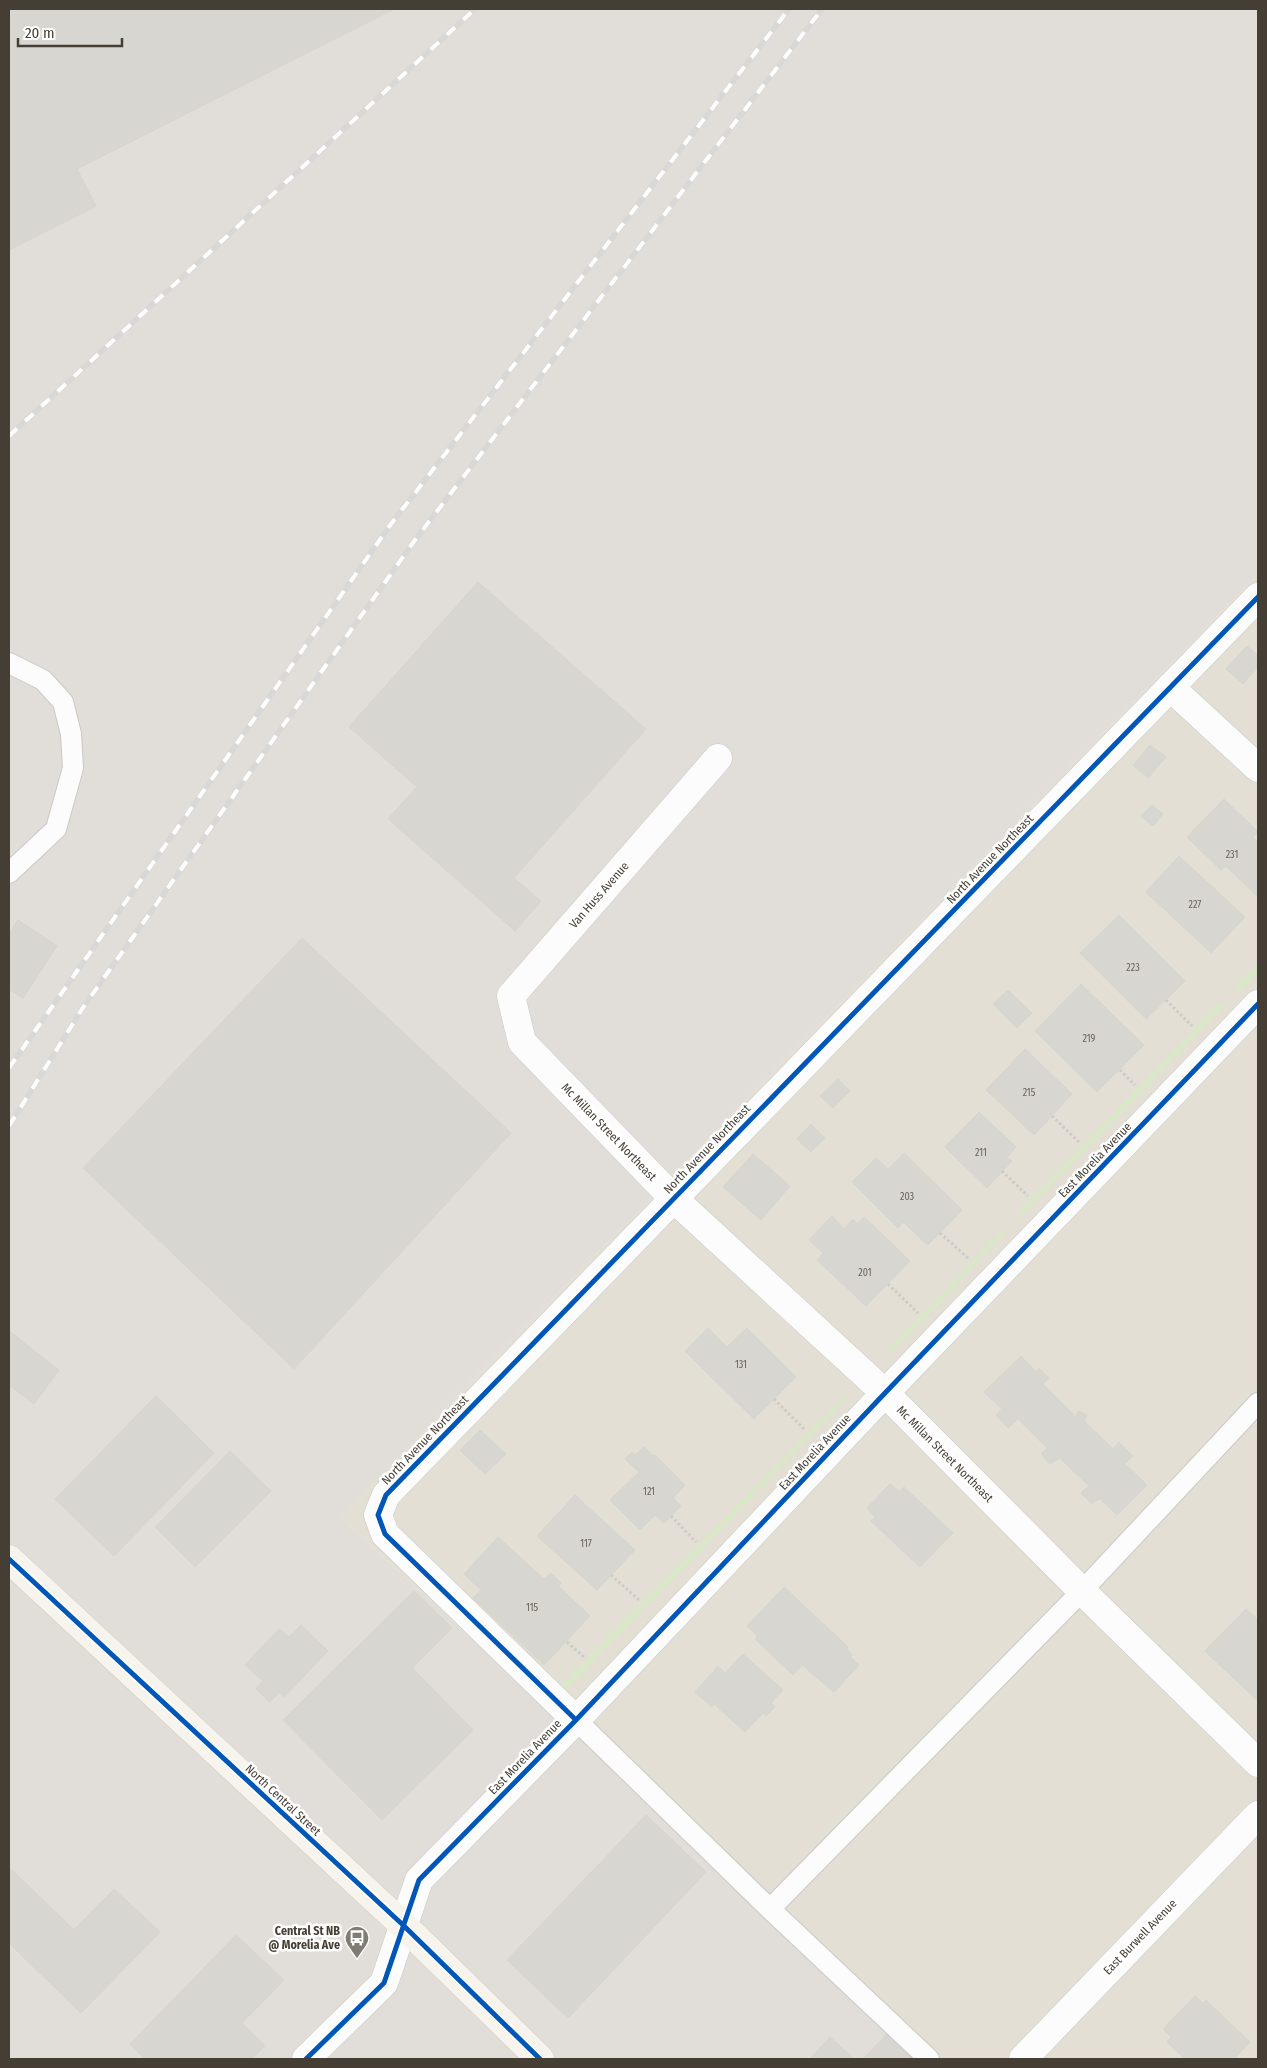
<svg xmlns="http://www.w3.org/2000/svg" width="1267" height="2068" font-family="'Fira Sans Condensed',sans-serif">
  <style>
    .residential { fill: #e3dfd5 }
    .industrial { fill: #e1ded9 }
    .green { fill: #d9e9c7 }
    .building { fill: #d8d6d0; stroke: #d6d4ce }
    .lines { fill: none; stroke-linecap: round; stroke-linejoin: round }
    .lane-casing { stroke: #cbc9c3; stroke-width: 22 }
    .street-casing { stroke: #cbc9c3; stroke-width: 29 }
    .secondary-casing { stroke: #cecabe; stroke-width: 29 }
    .path { stroke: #cdcbc6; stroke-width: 3; stroke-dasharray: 2.5 2.5; stroke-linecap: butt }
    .lane { stroke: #fcfcfc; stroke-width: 20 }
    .street { stroke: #fcfcfc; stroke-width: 28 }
    .secondary { stroke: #f6f4ed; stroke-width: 28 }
    .rail-casing { stroke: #d8d8d7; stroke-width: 5.5 }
    .rail { stroke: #fff; stroke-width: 4; stroke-dasharray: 11; stroke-linecap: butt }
    .cycleway-casing { stroke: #fff; stroke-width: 8 }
    .cycleway { stroke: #0057b8; stroke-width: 5 }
    .labels { text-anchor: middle; stroke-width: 5; stroke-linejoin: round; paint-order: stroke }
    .number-label { font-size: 10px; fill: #6a655c }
    .street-label { font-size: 12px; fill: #443e34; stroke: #fff }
    .poi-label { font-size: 12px; font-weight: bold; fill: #443e34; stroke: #fff; text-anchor: end }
  </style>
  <rect width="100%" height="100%" fill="#eeede8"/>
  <path class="residential" d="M 1258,574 L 1258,2059 L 925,2059 L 340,1517 Z"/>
  <path class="industrial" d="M 9,9 L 1258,9 L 1258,574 L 340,1517 L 925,2059 L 9,2059 Z"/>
  <path class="green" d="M 1258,963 L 1258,971 L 1239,992 L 1234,988 Z
    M 1220,1002 L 1224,1006 L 1020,1218 L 1015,1216 Z
    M 1005,1228 L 1006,1233 L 892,1351 L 889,1348 Z
    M 844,1396 L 846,1398 L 835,1411 L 566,1690 L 558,1689 Z"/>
  <path class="building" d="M 9,9 L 394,9 L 77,169 L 96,206 L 9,250 Z
    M 478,582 L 646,729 L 514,878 L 541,901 L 515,931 L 388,819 L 417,787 L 349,727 Z
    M 1247,646 L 1258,656 L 1258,667 L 1243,684 L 1226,669 Z
    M 1150,745 L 1166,757 L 1148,778 L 1133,765 Z
    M 1224,799 L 1258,832 L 1253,837 L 1258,842 L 1258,897 L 1226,866 L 1221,870 L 1187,837 Z
    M 1152,805 L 1163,814 L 1153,826 L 1141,816 Z
    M 1179,856 L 1245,917 L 1211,953 L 1146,892 Z
    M 1119,915 L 1185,981 L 1146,1019 L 1080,953 Z
    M 18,920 L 57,946 L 23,998 L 9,989 L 9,934 Z
    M 302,938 L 511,1133 L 294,1369 L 83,1168 Z
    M 1081,984 L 1144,1045 L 1097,1092 L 1035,1031 Z
    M 1008,990 L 1032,1013 L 1017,1028 L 993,1004 Z
    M 1025,1049 L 1072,1094 L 1034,1135 L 986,1090 Z
    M 838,1079 L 850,1091 L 833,1108 L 820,1096 Z
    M 979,1112 L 1016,1147 L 1007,1157 L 1012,1161 L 987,1188 L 945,1147 Z
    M 811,1124 L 825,1138 L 811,1152 L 797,1139 Z
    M 904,1153 L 962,1210 L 928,1245 L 903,1222 L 898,1228 L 852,1182 L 876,1158 L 888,1169 Z
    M 753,1154 L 790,1186 L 761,1220 L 723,1187 Z
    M 832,1216 L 844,1229 L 853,1219 L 857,1224 L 864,1217 L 910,1261 L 866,1306 L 817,1260 L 823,1253 L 809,1240 Z
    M 708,1328 L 727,1347 L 747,1328 L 796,1377 L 754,1419 L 685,1351 Z
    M 9,1331 L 59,1370 L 34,1404 L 9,1385 Z
    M 1021,1356 L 1036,1372 L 1039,1368 L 1049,1378 L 1043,1384 L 1076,1417 L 1078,1411 L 1087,1415 L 1084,1421 L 1113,1449 L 1119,1442 L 1133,1456 L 1125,1464 L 1147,1485 L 1117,1515 L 1100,1499 L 1091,1503 L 1081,1493 L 1089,1486 L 1060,1458 L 1050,1464 L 1041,1454 L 1047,1448 L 1018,1419 L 1008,1428 L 996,1415 L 1002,1409 L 984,1392 Z
    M 156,1396 L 214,1453 L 114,1556 L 55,1499 Z
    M 480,1430 L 506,1454 L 485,1474 L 460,1450 Z
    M 644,1447 L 653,1456 L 655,1455 L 685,1485 L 673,1498 L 681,1506 L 664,1523 L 655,1515 L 640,1530 L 610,1500 L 639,1472 L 625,1459 L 632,1452 L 635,1455 Z
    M 230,1451 L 271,1491 L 195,1567 L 155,1527 Z
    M 890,1484 L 900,1492 L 904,1487 L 953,1533 L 920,1567 L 871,1521 L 875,1517 L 867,1508 Z
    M 575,1495 L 635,1550 L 597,1590 L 537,1536 Z
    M 498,1537 L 544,1579 L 551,1573 L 561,1583 L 558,1586 L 590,1616 L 544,1665 L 473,1598 L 481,1590 L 464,1574 Z
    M 784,1587 L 848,1647 L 847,1649 L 852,1655 L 851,1657 L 859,1665 L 834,1692 L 802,1665 L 793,1675 L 755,1639 L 758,1636 L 747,1626 Z
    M 414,1591 L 452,1628 L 412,1668 L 473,1730 L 382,1820 L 283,1720 Z
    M 1246,1609 L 1258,1620 L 1258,1701 L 1205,1651 Z
    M 301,1625 L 328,1651 L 284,1697 L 280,1692 L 270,1702 L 256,1689 L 263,1681 L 245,1665 L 279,1629 L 289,1637 Z
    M 743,1654 L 783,1690 L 771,1703 L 775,1707 L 766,1716 L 763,1713 L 745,1732 L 714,1704 L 712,1707 L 695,1692 L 718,1666 L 725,1673 Z
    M 646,1815 L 706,1872 L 568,2018 L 507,1960 Z
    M 9,1867 L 74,1930 L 114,1889 L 160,1932 L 81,2013 L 9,1943 Z
    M 236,1935 L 284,1980 L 242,2023 L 265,2046 L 252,2059 L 145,2059 L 130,2044 Z
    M 1195,1996 L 1203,2003 L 1206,2000 L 1250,2042 L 1234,2059 L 1185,2059 L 1167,2042 L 1171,2037 L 1163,2029 Z
    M 887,2034 L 914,2059 L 863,2059 Z
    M 830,2037 L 854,2059 L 810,2059 Z"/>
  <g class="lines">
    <defs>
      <path id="lane" d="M 9,663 L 43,680 L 63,702 L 71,734 L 73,768 L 56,829 L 9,873
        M 576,1720 L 770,1909 L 929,2059
        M 770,1909 L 1082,1591 L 1258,1403"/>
      <path id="street" d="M 1170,687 L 1258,768
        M 718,758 L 511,996 L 522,1042 L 673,1198 L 885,1393 L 1082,1591 L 1258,1763
        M 576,1720 L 385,1534 L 378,1515 L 386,1495 L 1258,597
        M 306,2059 L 384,1983 L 419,1880 L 576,1720 L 885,1393 L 1258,1004
        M 1023,2059 L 1258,1815"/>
      <path id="secondary" d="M 9,1559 L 403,1925 L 540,2059"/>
    </defs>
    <use href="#lane" class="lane-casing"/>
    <use href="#street" class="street-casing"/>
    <use href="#secondary" class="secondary-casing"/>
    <path class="path" d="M 1166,1000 L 1192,1026
      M 1120,1070 L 1135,1085
      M 1052,1116 L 1080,1143
      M 1002,1171 L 1028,1196
      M 940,1233 L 969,1259
      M 888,1284 L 918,1313
      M 774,1399 L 805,1430
      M 671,1516 L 696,1542
      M 611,1575 L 639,1600
      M 567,1642 L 584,1657"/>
    <use href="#lane" class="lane"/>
    <use href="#street" class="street"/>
    <use href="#secondary" class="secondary"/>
    <defs>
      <path id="rail" d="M 9,436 L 475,9
        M 9,1068 L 391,524 L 789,9
        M 9,1126 L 84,1006 L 415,540 L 822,9"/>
    </defs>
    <use href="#rail" class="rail-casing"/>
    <use href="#rail" class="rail"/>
    <defs>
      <path id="cycleway" d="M 9,1559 L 403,1925 L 540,2059
        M 576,1720 L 385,1534 L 378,1515 L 386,1495 L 1258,597
        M 306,2059 L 384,1983 L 419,1880 L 576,1720 L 885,1393 L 1258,1004"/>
    </defs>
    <use href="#cycleway" class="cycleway-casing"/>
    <use href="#cycleway" class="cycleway"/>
  </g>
  <defs>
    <symbol id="bus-pin" viewBox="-11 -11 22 30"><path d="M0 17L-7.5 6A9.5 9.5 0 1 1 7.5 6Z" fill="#807b73" stroke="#fff"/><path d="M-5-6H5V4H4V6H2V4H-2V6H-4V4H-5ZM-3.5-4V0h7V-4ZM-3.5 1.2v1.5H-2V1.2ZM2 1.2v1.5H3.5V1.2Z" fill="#fff"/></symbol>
  </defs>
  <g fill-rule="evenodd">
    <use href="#bus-pin" x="343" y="1924" width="28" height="38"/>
  </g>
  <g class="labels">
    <g class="number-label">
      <text x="1232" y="858">231</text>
      <text x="1195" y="908">227</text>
      <text x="1133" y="971">223</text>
      <text x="1089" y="1042">219</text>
      <text x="1029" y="1096">215</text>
      <text x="981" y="1156">211</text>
      <text x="907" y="1200">203</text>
      <text x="865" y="1276">201</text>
      <text x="741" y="1368">131</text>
      <text x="649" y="1495">121</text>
      <text x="586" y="1547">117</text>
      <text x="532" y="1611">115</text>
    </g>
    <g class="street-label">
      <text transform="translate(990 859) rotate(-46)" y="4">North Avenue Northeast</text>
      <text transform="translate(599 895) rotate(-49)" y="4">Van Huss Avenue</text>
      <text transform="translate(609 1132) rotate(46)" y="4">Mc Millan Street Northeast</text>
      <text transform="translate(707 1149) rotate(-46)" y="4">North Avenue Northeast</text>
      <text transform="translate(1095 1160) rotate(-46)" y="4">East Morelia Avenue</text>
      <text transform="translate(425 1440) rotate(-46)" y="4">North Avenue Northeast</text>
      <text transform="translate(815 1452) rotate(-47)" y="4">East Morelia Avenue</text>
      <text transform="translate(945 1454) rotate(45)" y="4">Mc Millan Street Northeast</text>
      <text transform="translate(525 1757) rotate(-46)" y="4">East Morelia Avenue</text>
      <text transform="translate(283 1800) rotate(43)" y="4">North Central Street</text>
      <text transform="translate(1140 1937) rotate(-46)" y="4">East Burwell Avenue</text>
    </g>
    <g class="poi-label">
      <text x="340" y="1935">Central St NB<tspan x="340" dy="14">@ Morelia Ave</tspan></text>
    </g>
  </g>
  <rect width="1267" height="2068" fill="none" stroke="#443e34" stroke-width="20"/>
  <path d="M18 38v8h104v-8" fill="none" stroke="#443e34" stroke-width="2.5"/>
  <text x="25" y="38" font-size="15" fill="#443e34" stroke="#ffffff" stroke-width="4" paint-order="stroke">20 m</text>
</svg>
